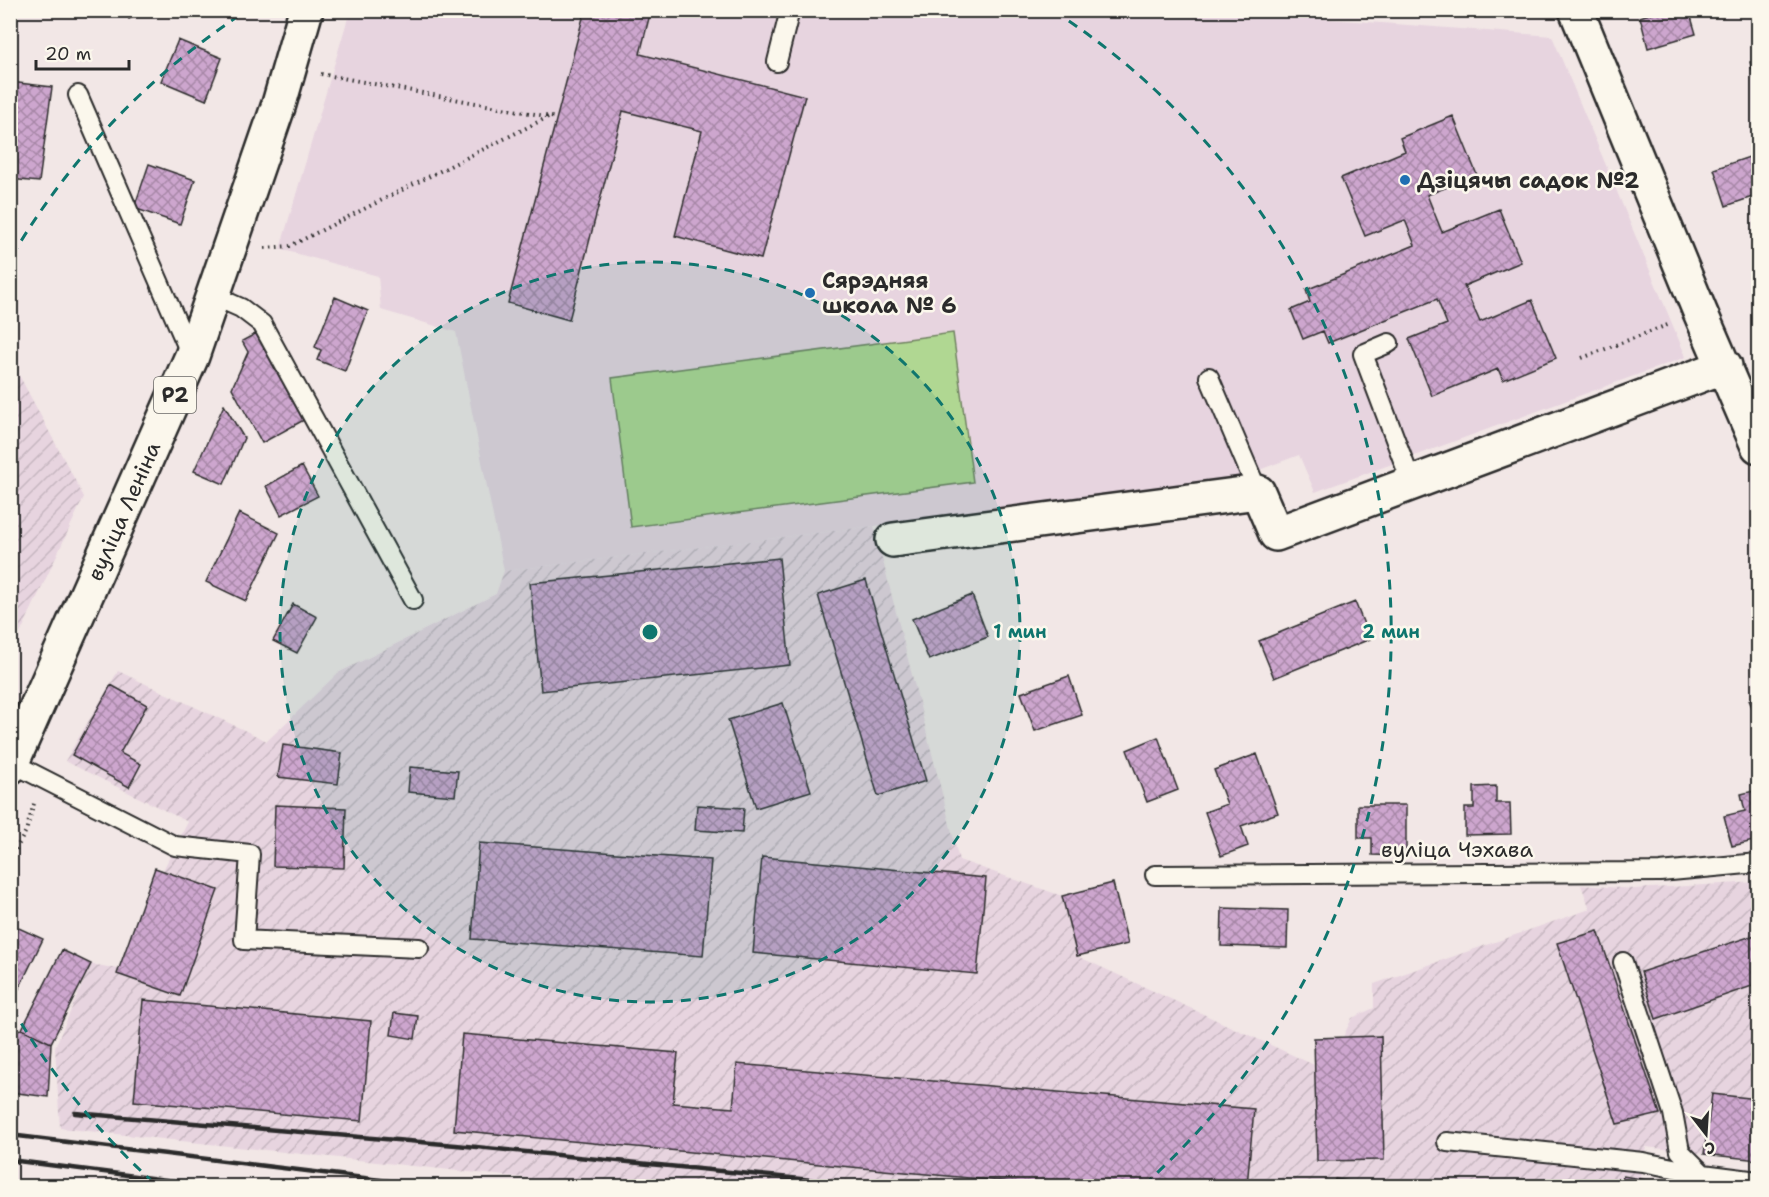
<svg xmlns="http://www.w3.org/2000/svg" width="1769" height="1197" font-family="'Shantell Sans',sans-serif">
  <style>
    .built { fill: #e7d4df }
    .industrial { fill: url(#industrial-furrows) }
    .pitch { fill: #b0d792; stroke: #6e815e; stroke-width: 1.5 }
    .building { fill: url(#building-cross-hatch); stroke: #2b2b2b; stroke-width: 1.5 }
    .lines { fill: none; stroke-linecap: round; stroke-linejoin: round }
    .service-casing { stroke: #2b2b2b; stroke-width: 22 }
    .minor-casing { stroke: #2b2b2b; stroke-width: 38 }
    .primary-casing { stroke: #2b2b2b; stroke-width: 38 }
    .path { stroke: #2b2b2b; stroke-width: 4; stroke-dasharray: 1.5 4.5; stroke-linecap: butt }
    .service { stroke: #fbf7ec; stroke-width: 18 }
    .minor { stroke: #fbf7ec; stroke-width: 33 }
    .primary { stroke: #fbf7ec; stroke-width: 33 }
    .rail { stroke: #2b2b2b; stroke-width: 4.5 }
    .ring { fill: none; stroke: #0f766e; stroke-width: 3; stroke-dasharray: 10 8 }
    .poi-dot { fill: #1f6fb2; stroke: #fbf7ec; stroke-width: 2 }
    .labels { text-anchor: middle; stroke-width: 5; stroke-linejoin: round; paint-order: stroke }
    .shield { fill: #fbf7ec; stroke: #696865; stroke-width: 1.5 }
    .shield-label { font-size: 21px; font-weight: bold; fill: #2b2b2b }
    .poi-label { font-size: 22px; font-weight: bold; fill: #2b2b2b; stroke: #fbf7ec; text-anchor: start }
    .street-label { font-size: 22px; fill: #2b2b2b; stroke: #fbf7ec }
    .centre { fill: #0f766e; stroke: #fbf7ec; stroke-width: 3 }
    .ring-label { font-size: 18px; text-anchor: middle; font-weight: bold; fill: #0f766e; stroke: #fbf7ec; stroke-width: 5; stroke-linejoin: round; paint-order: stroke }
  </style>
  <defs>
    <pattern id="industrial-furrows" width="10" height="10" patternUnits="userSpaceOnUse" patternTransform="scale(1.5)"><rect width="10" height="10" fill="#e7d4df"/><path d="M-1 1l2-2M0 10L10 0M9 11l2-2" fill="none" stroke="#c6b6c0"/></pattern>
    <pattern id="building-cross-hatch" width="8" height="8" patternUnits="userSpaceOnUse" patternTransform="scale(1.5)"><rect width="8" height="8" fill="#cda6ce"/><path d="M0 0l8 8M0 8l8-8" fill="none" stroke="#a787a7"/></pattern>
  </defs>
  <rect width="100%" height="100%" fill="#f2e7e6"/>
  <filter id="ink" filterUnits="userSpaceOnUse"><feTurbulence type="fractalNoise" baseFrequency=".0167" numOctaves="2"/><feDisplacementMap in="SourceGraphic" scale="12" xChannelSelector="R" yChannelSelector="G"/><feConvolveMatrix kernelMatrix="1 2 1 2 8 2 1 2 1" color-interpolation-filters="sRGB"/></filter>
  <g filter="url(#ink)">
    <path class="built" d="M 350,11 L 1224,11 L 1552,36 L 1686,357 L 1315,492 L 1299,455 L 1222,484 L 504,571 L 456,332 L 381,310 L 378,276 L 280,249 Z"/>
    <path class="industrial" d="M 11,360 L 84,497 L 11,653 L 10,360 Z
      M 874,526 L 959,860 L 1062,896 L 1077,956 L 1314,1065 L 1314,1038 L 1343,1037 L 1352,1018 L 1374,1008 L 1374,984 L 1590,909 L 1581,885 L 1634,889 L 1758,882 L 1758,1160 L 1646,1147 L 1640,1178 L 1669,1184 L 1669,1186 L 599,1186 L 60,1128 L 55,1047 L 91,964 L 119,969 L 155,868 L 163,870 L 188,822 L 65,761 L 118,671 L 267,741 L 338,673 L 496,594 L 504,571 Z"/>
    <path class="pitch" d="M 953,333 L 973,482 L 631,527 L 612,378 Z"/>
    <path class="building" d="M 125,10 L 148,10 L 129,19 Z
      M 585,10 L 651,10 L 640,54 L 805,96 L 761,259 L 675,236 L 702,131 L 623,111 L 569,320 L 508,303 Z
      M 1661,10 L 1689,10 L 1696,34 L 1648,48 L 1640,17 Z
      M 178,40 L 222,58 L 206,100 L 161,81 Z
      M 1758,60 L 1758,92 L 1750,62 Z
      M 10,82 L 52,87 L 39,182 L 10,179 Z
      M 1453,116 L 1477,175 L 1427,195 L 1442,232 L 1499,209 L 1521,262 L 1464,286 L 1480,322 L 1532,300 L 1556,358 L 1503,380 L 1498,369 L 1432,396 L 1409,339 L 1447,324 L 1437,299 L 1328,343 L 1323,331 L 1303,339 L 1291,310 L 1310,302 L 1306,290 L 1415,245 L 1405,220 L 1365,236 L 1341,178 L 1405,151 L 1400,138 Z
      M 1758,154 L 1758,183 L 1754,184 L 1758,195 L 1726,206 L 1714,169 Z
      M 149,164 L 195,180 L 180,224 L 134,208 Z
      M 335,297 L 368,311 L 345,371 L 317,360 L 321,350 L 315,347 Z
      M 257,333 L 304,420 L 262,443 L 232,388 L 248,352 L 242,341 Z
      M 224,405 L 244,438 L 224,484 L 194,471 Z
      M 302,466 L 318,496 L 281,515 L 266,486 Z
      M 239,513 L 279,533 L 246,601 L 206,582 Z
      M 779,558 L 790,665 L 541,691 L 530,583 Z
      M 866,580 L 926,781 L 878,796 L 818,595 Z
      M 972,595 L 988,637 L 929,660 L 912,619 Z
      M 1355,602 L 1370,639 L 1274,678 L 1259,641 Z
      M 293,604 L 317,617 L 297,653 L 273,641 Z
      M 1069,676 L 1082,715 L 1035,731 L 1021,693 Z
      M 111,685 L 147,705 L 120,753 L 141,764 L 129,787 L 72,755 Z
      M 1758,696 L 1758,721 L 1749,700 Z
      M 783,703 L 811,791 L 756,808 L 728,720 Z
      M 1158,737 L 1178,790 L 1147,802 L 1127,750 Z
      M 283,745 L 342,753 L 338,784 L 278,777 Z
      M 1257,754 L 1278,813 L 1241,826 L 1248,846 L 1221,856 L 1205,812 L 1227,804 L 1214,770 Z
      M 410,767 L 458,771 L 455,796 L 408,792 Z
      M 1496,786 L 1496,803 L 1510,803 L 1511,834 L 1465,835 L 1465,808 L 1474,808 L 1474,787 Z
      M 1758,790 L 1758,840 L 1732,846 L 1724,816 L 1745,811 L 1741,794 Z
      M 275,805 L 346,808 L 344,868 L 273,866 Z
      M 697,805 L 744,808 L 742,833 L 695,830 Z
      M 1358,805 L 1406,805 L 1406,856 L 1372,855 L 1372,838 L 1358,838 Z
      M 479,843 L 711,860 L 703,956 L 472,939 Z
      M 762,857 L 986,878 L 977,974 L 753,953 Z
      M 155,868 L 218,890 L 180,996 L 117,974 Z
      M 1113,883 L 1128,944 L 1077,956 L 1062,896 Z
      M 1222,908 L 1288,910 L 1287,948 L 1221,946 Z
      M 10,924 L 43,939 L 10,1007 Z
      M 1598,931 L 1660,1114 L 1617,1124 L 1557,943 Z
      M 1758,934 L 1758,984 L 1656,1019 L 1641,972 Z
      M 62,950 L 91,964 L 51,1043 L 22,1029 Z
      M 143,1000 L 371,1021 L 362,1121 L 134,1101 Z
      M 394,1013 L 418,1016 L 415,1039 L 391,1035 Z
      M 22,1029 L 51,1043 L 48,1097 L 10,1092 L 10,1031 Z
      M 462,1034 L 678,1053 L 673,1103 L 733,1108 L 737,1064 L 1254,1109 L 1247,1186 L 1054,1186 L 454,1130 Z
      M 1381,1036 L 1384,1160 L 1317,1161 L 1314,1038 Z
      M 1712,1094 L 1758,1099 L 1758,1160 L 1704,1154 Z
      M 1623,1176 L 1669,1184 L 1669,1186 L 1621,1186 Z
      M 1335,1179 L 1383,1186 L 1333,1186 Z"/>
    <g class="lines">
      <defs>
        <path id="service" d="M 777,62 L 790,10
          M 78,95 L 191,355
          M 214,296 L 241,308 L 262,324 L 413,600
          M 1389,343 L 1363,354 L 1412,484
          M 1209,377 L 1258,492
          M 12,763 L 175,846 L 250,854 L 244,940 L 419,948
          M 1155,875 L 1660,872 L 1758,863
          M 1623,962 L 1673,1113 L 1680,1151 L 1703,1174
          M 1447,1142 L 1643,1162 L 1703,1174 L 1758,1181"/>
        <path id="minor" d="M 1576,10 L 1700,312 L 1758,446
          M 893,540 L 1258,492 L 1276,534 L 1725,366"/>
        <g id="primary">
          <path id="s1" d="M 10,767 L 192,356 L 279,104 L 306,10"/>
        </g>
      </defs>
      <use href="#service" class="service-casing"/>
      <use href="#minor" class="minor-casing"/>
      <use href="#primary" class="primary-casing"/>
      <path class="path" d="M 321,74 L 556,118
        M 265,248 L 290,246 L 550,116
        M 1582,358 L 1670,324
        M 10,860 L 26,831 L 35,800"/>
      <use href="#service" class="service"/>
      <use href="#minor" class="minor"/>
      <use href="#primary" class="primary"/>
      <path class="rail" d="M 75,1113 L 456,1145 L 873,1186
        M 10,1135 L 430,1186
        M 10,1160 L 213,1186"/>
    </g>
  </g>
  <circle cx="650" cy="632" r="370" fill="#0f766e" fill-opacity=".12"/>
  <g class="ring">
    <circle cx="650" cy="632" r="370"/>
    <path d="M154 1183A741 741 0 0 1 12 1008M12 256A741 741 0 0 1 246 11M1054 11A741 741 0 0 1 1146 1183"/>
  </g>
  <g class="poi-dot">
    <circle cx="1405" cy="180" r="6"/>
    <circle cx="810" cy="293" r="6"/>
  </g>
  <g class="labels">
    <rect class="shield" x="154" y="377" width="42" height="36" rx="4.5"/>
    <g class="shield-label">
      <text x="175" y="402">Р2</text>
    </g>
    <g class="poi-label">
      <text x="1417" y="188">Дзіцячы садок №2</text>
      <text x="822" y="288">Сярэдняя<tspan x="822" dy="25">школа № 6</tspan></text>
    </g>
    <g class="street-label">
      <text dy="8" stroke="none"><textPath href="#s1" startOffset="280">вуліца Леніна</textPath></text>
      <text x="1457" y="857">вуліца Чэхава</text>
    </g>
  </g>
  <circle cx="650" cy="632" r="9" class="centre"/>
  <g class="ring-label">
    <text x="1020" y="638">1 мин</text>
    <text x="1391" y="638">2 мин</text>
  </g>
  <rect width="1769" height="1197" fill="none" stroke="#fbf7ec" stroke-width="36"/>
  <rect x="18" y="18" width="1733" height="1161" fill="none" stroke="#2b2b2b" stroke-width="2" filter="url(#ink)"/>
  <g transform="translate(1706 1134) rotate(163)" stroke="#fbf7ec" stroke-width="4.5" paint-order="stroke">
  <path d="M0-4.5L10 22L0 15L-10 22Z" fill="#2b2b2b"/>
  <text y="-9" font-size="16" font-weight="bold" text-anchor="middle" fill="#2b2b2b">С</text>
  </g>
  <path d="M36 60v9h93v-9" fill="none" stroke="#2b2b2b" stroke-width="3"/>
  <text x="45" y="60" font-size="18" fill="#2b2b2b" stroke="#fbf7ec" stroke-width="4.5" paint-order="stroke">20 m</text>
</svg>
